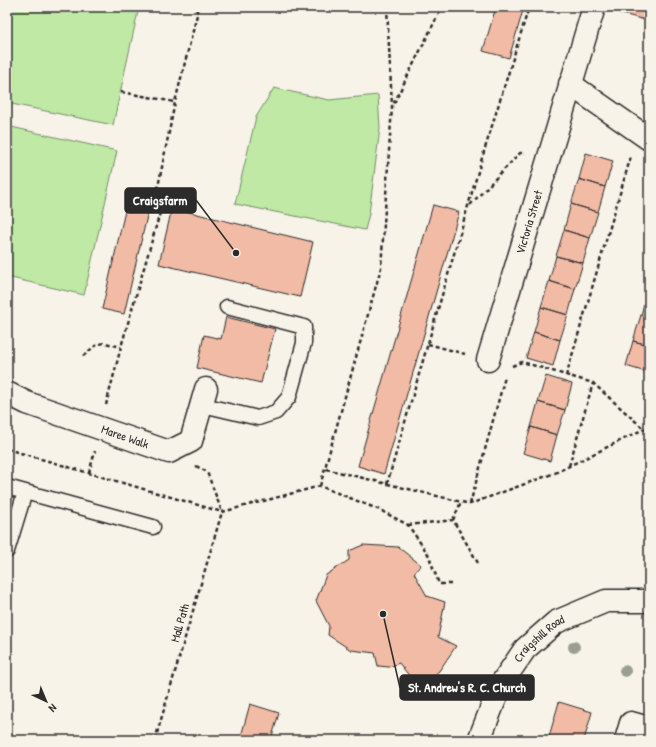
<svg xmlns="http://www.w3.org/2000/svg" width="656" height="747" font-family="'Patrick Hand',sans-serif">
  <style>
    .green { fill: #bfe9a5; stroke: #758a68 }
    .building { fill: #f2bba6; stroke: #2b2b2b }
    .lines { fill: none; stroke-linecap: round; stroke-linejoin: round }
    .lane-casing { stroke: #2b2b2b; stroke-width: 17 }
    .street-casing { stroke: #2b2b2b; stroke-width: 25 }
    .secondary-casing { stroke: #2b2b2b; stroke-width: 25 }
    .path { stroke: #2b2b2b; stroke-width: 2.5; stroke-dasharray: 4 3; stroke-linecap: butt }
    .lane { stroke: #f7f3e8; stroke-width: 14 }
    .street { stroke: #f7f3e8; stroke-width: 22 }
    .secondary { stroke: #f7f3e8; stroke-width: 22 }
    .tree { fill: #9b9f91 }
    .labels { text-anchor: middle; stroke-width: 4; stroke-linejoin: round; paint-order: stroke }
    .street-label { font-size: 12px; fill: #2b2b2b; stroke: #f7f3e8 }
    .leader { fill: none; stroke: #2b2b2b; stroke-width: 1.5 }
    .callout-dot { fill: #2b2b2b; stroke: #f7f3e8; stroke-width: 1.5 }
    .callout { fill: #2b2b2b; stroke: #2b2b2b; stroke-width: 1.5 }
    .callout-label { font-size: 13px; text-anchor: middle; font-weight: bold; fill: #fff }
  </style>
  <rect width="100%" height="100%" fill="#f7f3e8"/>
  <filter id="ink" filterUnits="userSpaceOnUse"><feTurbulence type="fractalNoise" baseFrequency=".025" numOctaves="2"/><feDisplacementMap in="SourceGraphic" scale="8" xChannelSelector="R" yChannelSelector="G"/><feConvolveMatrix kernelMatrix="1 2 1 2 8 2 1 2 1" color-interpolation-filters="sRGB"/></filter>
  <g filter="url(#ink)">
    <path class="green" d="M 7,7 L 139,7 L 113,125 L 7,103 Z
      M 274,88 L 329,100 L 378,95 L 380,128 L 369,214 L 365,230 L 235,204 L 256,117 Z
      M 7,126 L 117,151 L 84,295 L 7,277 Z"/>
    <path class="building" d="M 496,7 L 524,7 L 509,58 L 483,51 Z
      M 621,7 L 649,7 L 649,8 L 645,20 L 619,13 Z
      M 586,153 L 613,161 L 605,187 L 579,179 Z
      M 579,179 L 605,187 L 598,212 L 571,204 Z
      M 129,194 L 151,199 L 124,314 L 102,309 Z
      M 571,204 L 598,212 L 590,238 L 564,230 Z
      M 433,205 L 459,212 L 384,474 L 358,466 Z
      M 172,208 L 313,242 L 300,297 L 159,264 Z
      M 564,230 L 590,238 L 583,263 L 556,256 Z
      M 556,256 L 583,263 L 575,289 L 549,281 Z
      M 549,281 L 575,289 L 568,315 L 541,307 Z
      M 648,289 L 649,289 L 649,317 L 641,315 Z
      M 541,307 L 568,315 L 560,340 L 534,332 Z
      M 641,315 L 649,317 L 649,345 L 633,341 Z
      M 226,317 L 275,329 L 261,383 L 197,368 L 204,335 L 221,339 Z
      M 534,332 L 560,340 L 553,366 L 526,358 Z
      M 633,341 L 649,345 L 649,373 L 626,366 Z
      M 546,376 L 572,384 L 565,410 L 538,402 Z
      M 538,402 L 565,410 L 557,435 L 531,427 Z
      M 531,427 L 557,435 L 550,461 L 523,453 Z
      M 363,545 L 398,547 L 421,565 L 414,573 L 427,596 L 445,602 L 438,637 L 456,646 L 439,671 L 419,688 L 399,663 L 389,667 L 378,666 L 375,653 L 351,650 L 328,635 L 329,626 L 316,601 L 326,575 L 349,560 L 349,551 Z
      M 559,702 L 592,712 L 584,740 L 548,740 Z
      M 250,704 L 279,713 L 271,740 L 240,740 Z"/>
    <g class="lines">
      <defs>
        <path id="lane" d="M 203,405 L 258,418 L 276,412 L 289,397 L 304,343 L 304,327 L 227,307
          M 7,487 L 153,527
          M 7,551 L 25,492"/>
        <g id="street">
          <path d="M 570,84 L 649,139"/>
          <path id="s1" d="M 488,360 L 594,7"/>
          <path id="s2" d="M 7,393 L 27,403 L 169,452 L 191,441 L 206,389"/>
          <path d="M 626,740 L 631,723 L 649,728"/>
        </g>
        <g id="secondary">
          <path id="s3" d="M 479,740 L 501,684 L 525,649 L 556,622 L 606,601 L 649,601"/>
        </g>
      </defs>
      <use href="#lane" class="lane-casing"/>
      <use href="#street" class="street-casing"/>
      <use href="#secondary" class="secondary-casing"/>
      <path class="path" d="M 387,7 L 392,106
        M 121,92 L 175,102
        M 470,205 L 520,153 L 525,153
        M 428,344 L 465,354
        M 83,356 C 101,341 98,341 121,347
        M 512,366 L 522,362 L 593,383 L 644,429
        M 566,376 L 631,156
        M 106,405 L 121,347 L 162,206 L 157,192 L 175,102 L 197,15 L 197,7
        M 7,449 L 222,512 L 320,486 L 380,510 L 408,525 L 428,554 L 439,584 L 453,584
        M 196,466 L 207,472 L 222,512
        M 569,466 L 593,383
        M 326,469 L 470,504 L 555,473 L 644,429 L 649,430
        M 89,473 L 95,451
        M 387,484 L 482,158 L 529,7
        M 320,486 L 381,268 L 392,107 L 442,7
        M 470,504 L 505,377
        M 453,520 L 461,502
        M 408,525 L 453,520 L 478,563
        M 155,740 L 222,512"/>
      <use href="#lane" class="lane"/>
      <use href="#street" class="street"/>
      <use href="#secondary" class="secondary"/>
    </g>
    <g class="tree">
      <circle cx="574" cy="647" r="6"/>
      <circle cx="625" cy="671" r="6"/>
    </g>
  </g>
  <g class="labels">
    <g class="street-label">
      <text dy="4" stroke="none"><textPath href="#s1" startOffset="144">Victoria Street</textPath></text>
      <text dy="4" stroke="none"><textPath href="#s2" startOffset="126">Maree Walk</textPath></text>
      <text transform="translate(180 623) rotate(-74)" y="4">Mall Path</text>
      <text dy="4" stroke="none"><textPath href="#s3" startOffset="120">Craigshill Road</textPath></text>
    </g>
  </g>
  <path class="leader" d="M236 253L196 200M383 614L400 688"/>
  <g class="callout-dot">
    <circle cx="236" cy="253" r="4"/>
    <circle cx="383" cy="614" r="4"/>
  </g>
  <g class="callout">
    <rect x="125" y="188" width="71" height="25" rx="4"/>
    <rect x="400" y="675" width="134" height="25" rx="4"/>
  </g>
  <g class="callout-label">
    <text x="160" y="205">Craigsfarm</text>
    <text x="467" y="692">St. Andrew's R. C. Church</text>
  </g>
  <rect width="656" height="747" fill="none" stroke="#f7f3e8" stroke-width="24"/>
  <rect x="12" y="12" width="632" height="723" fill="none" stroke="#2b2b2b" stroke-width="1.5" filter="url(#ink)"/>
  <g transform="translate(46 701) rotate(136)" stroke="#f7f3e8" stroke-width="3" paint-order="stroke">
  <path d="M0-3L7 15L0 10L-7 15Z" fill="#2b2b2b"/>
  <text y="-6" font-size="11" font-weight="bold" text-anchor="middle" fill="#2b2b2b">N</text>
  </g>
</svg>
